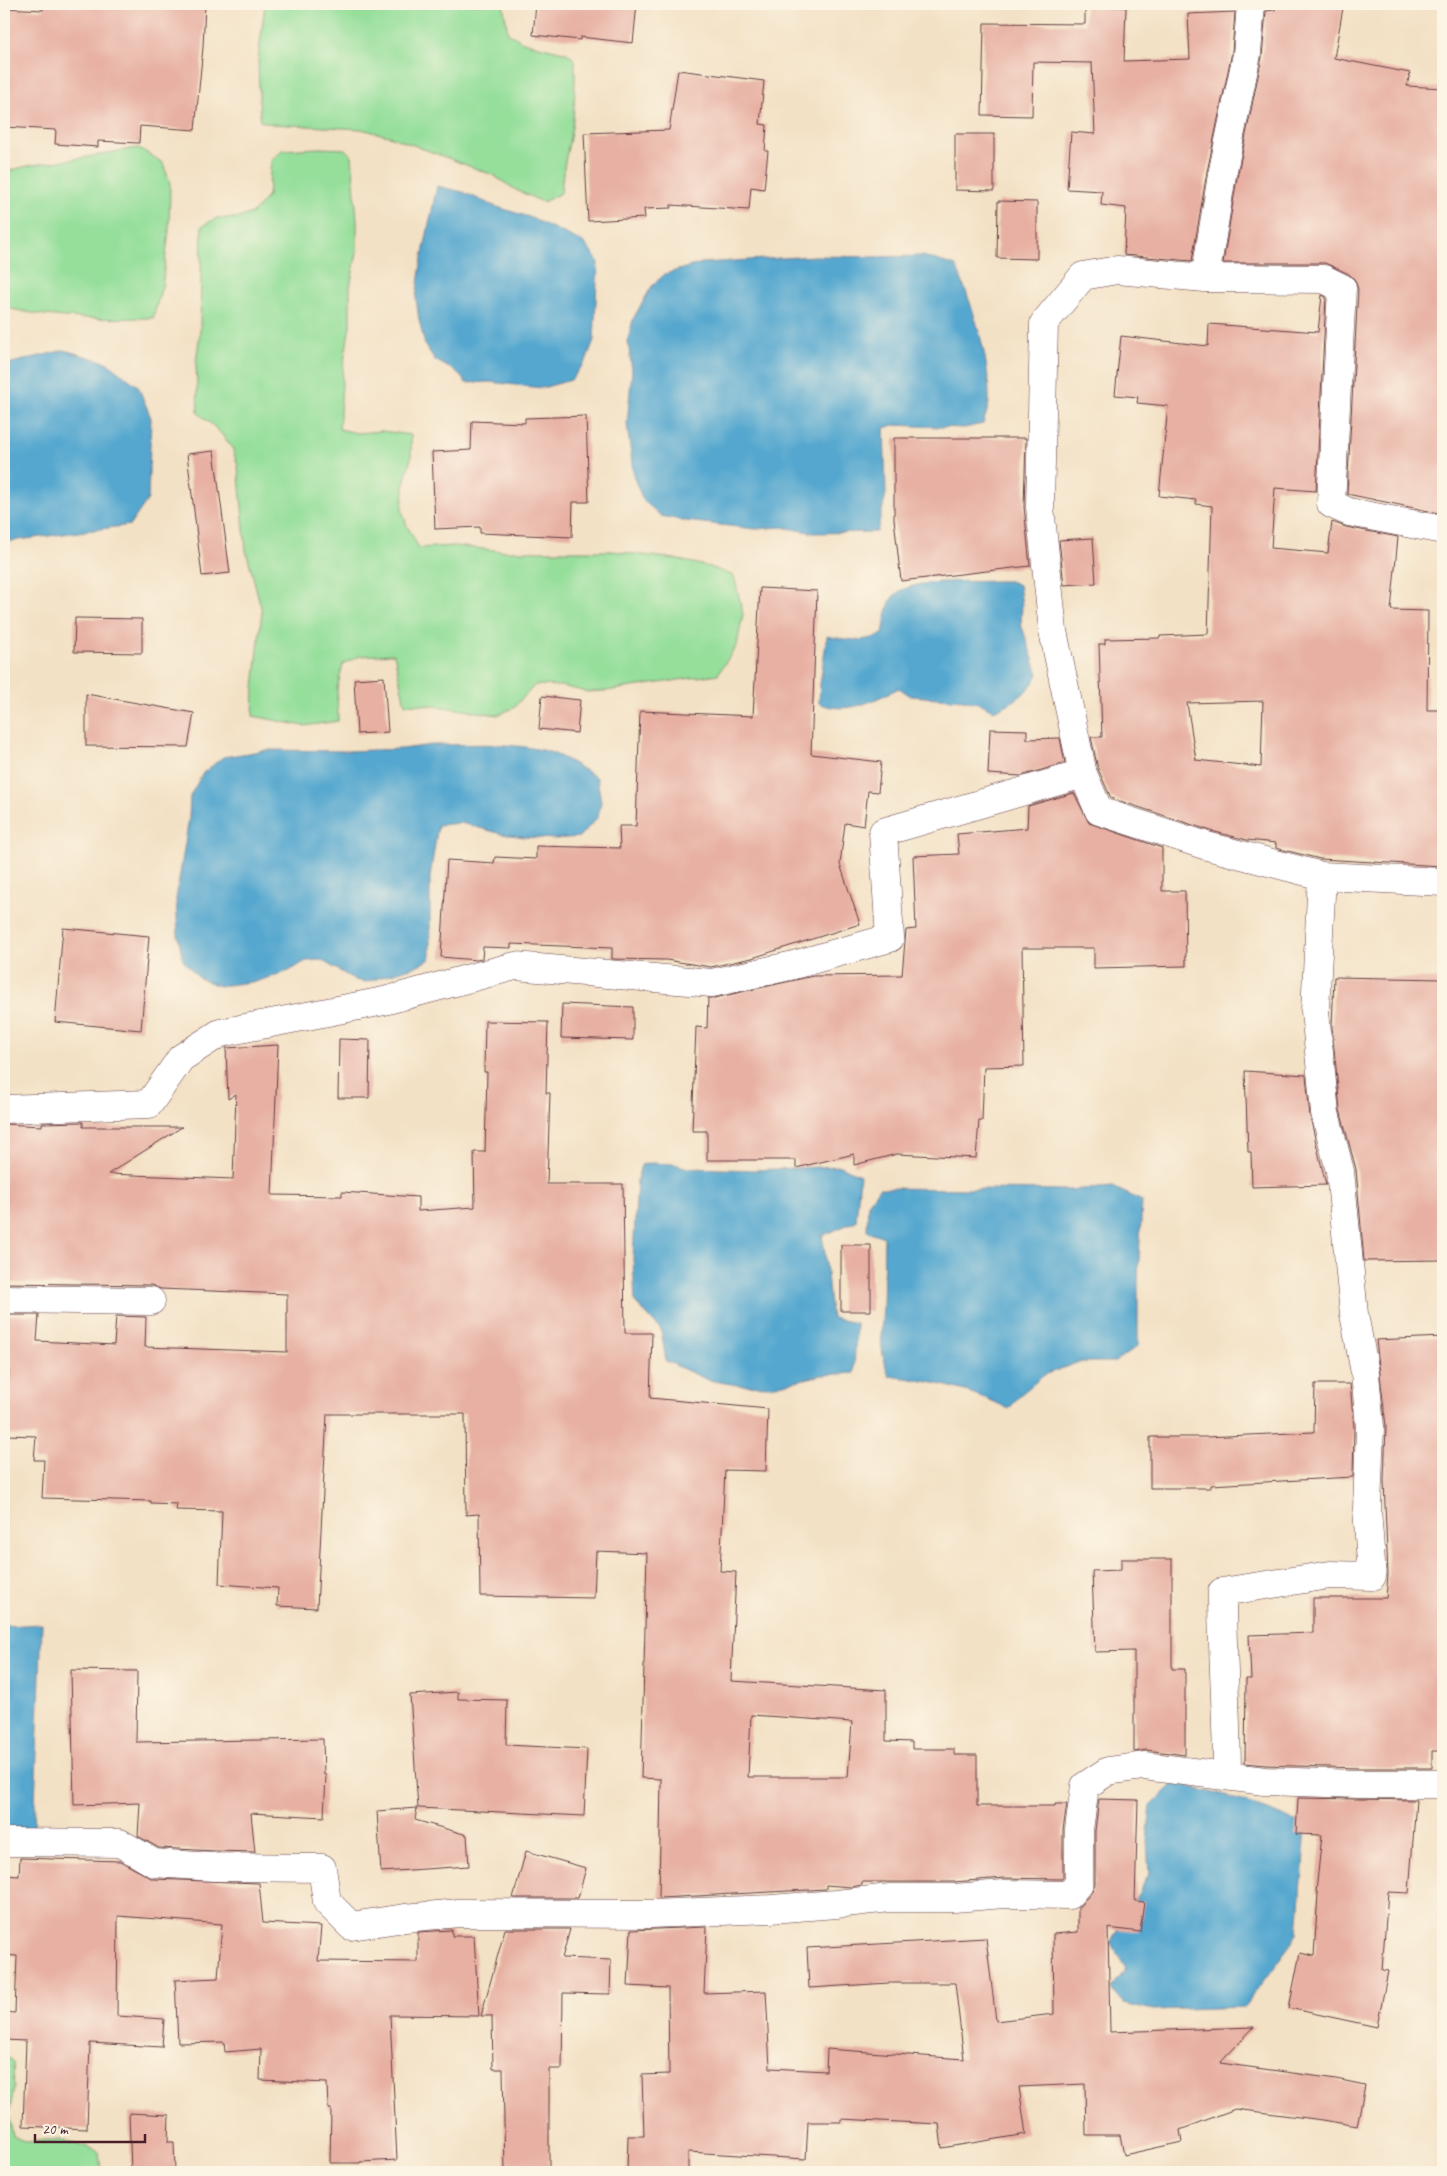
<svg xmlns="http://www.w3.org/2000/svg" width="1447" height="2176" font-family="Caveat,sans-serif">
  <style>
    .green { fill: #96df9b; stroke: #707f63 }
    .water { fill: #54a7cf; stroke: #4f637d }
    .building { fill: #e7b0a3; fill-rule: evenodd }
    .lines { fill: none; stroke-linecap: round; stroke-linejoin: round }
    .street-casing { stroke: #633c42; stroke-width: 29 }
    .street { stroke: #fff; stroke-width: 28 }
  </style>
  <rect width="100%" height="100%" fill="#fcf5e5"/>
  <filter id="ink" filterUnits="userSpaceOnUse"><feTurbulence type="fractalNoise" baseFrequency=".02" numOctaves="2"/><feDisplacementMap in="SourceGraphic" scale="10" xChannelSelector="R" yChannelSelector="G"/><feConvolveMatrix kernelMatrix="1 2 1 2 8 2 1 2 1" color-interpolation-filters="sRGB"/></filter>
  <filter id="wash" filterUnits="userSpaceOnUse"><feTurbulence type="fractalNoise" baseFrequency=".0096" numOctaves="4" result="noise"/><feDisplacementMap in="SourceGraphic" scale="20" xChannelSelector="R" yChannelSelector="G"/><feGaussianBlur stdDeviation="1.12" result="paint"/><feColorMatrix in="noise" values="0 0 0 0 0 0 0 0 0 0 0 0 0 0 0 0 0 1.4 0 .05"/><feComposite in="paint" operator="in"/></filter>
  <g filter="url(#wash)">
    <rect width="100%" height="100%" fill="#f3e1c5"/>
    <path class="green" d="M 265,4 L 503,4 L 508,33 L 523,42 L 567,53 L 575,60 C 575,82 575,105 572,127 C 568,150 562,170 561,193 L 543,202 L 516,190 L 493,175 L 389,136 L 361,129 L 272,124 L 260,121 L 258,61 Z
      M 139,148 L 163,163 L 170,183 L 169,231 L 162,286 L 153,318 C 104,319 52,320 4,307 L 4,173 C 29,163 54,163 81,158 C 101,155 119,150 139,148 Z
      M 319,148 L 345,149 L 352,156 L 357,220 L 357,252 L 350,287 L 350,325 L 343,367 L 339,429 L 357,433 L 382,431 L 411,435 L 411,458 L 405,480 L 402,510 L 407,526 L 419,548 L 454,546 L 502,551 L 612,551 L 675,559 L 710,567 L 734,576 L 743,614 L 737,645 L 718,674 L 606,691 L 587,692 L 561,686 L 535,685 L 513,708 L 498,715 L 428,705 L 405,704 L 394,654 L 360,656 L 343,664 L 337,689 L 338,721 L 304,726 L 253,716 L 254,688 L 262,611 L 246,550 L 238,466 L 232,447 L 218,430 L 198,413 L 196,363 L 200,332 L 202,226 L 217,218 L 239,218 L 254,212 L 268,196 L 271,161 L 282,150 Z
      M 4,2054 L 13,2062 L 14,2088 L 9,2115 L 13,2136 C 31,2146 34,2139 52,2140 C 69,2140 84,2145 99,2152 L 101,2172 L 4,2172 Z"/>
    <path class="water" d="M 437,186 L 463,192 L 494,206 L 529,217 L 583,242 L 598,261 L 594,340 L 586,361 L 571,380 L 542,388 L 490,382 L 466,383 L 457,372 L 435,360 L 425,345 L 419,320 L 416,298 L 421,263 Z
      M 814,256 L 876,257 L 923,256 L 956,266 C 973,307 990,357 989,402 C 988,409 985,417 983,424 L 964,428 L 893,425 L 884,428 L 886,494 L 877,532 L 814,533 L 781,527 L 755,529 L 686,521 L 661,516 L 643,500 L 634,478 L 627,424 L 632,370 L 628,342 L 633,319 L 652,286 L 665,274 L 702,263 Z
      M 64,350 L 106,362 L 138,386 L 151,418 L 148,499 L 130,525 L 4,542 L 4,365 Z
      M 994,581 L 1010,581 L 1019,585 L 1022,605 L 1021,624 L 1038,674 C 1028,694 1014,702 994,711 L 982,704 L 964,700 L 911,696 L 899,688 C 874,700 848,716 819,703 L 820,684 L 827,636 C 847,640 864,643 883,634 C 885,624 886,610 891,600 C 903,576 970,583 994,581 Z
      M 432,745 C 466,745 503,742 537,749 C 558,752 579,767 597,778 L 601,802 L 598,817 L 579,837 L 555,839 L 525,837 L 502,834 L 461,823 L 438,825 L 430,877 L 430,959 L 414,967 L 366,982 L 355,980 L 321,960 L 306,961 L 289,971 L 258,981 L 219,986 L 199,978 L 183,960 L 178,935 L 176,899 L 189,818 L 190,796 L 203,773 L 223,757 L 267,750 L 346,751 L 402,749 Z
      M 651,1163 L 674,1164 L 688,1168 L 755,1170 L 840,1166 L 860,1175 L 856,1221 L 822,1236 C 828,1263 827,1291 832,1318 L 856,1323 L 854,1373 L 822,1375 L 774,1386 L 737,1385 L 708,1380 L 666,1361 L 661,1330 L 635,1302 L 633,1258 L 637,1180 L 641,1165 Z
      M 1113,1187 L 1142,1201 L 1138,1277 L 1138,1346 L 1115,1362 L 1079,1362 L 1044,1375 L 1020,1395 L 1009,1409 C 971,1389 931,1381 889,1376 C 879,1349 881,1335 883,1307 C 884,1284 883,1260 884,1237 L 867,1231 L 868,1204 L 879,1188 L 1069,1190 Z
      M 42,1624 L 34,1829 L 4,1828 L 4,1626 Z
      M 1175,1783 C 1221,1794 1264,1806 1306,1826 L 1298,1934 L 1244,2007 L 1153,2010 L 1123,2003 L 1111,1989 L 1126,1969 L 1111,1943 L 1149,1874 L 1147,1841 L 1151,1806 Z"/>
    <g id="blocks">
      <path class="building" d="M 43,4 L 126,7 L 126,4 L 205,4 L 203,47 L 195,130 L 140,126 L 139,143 L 98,141 L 98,147 L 55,144 L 56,130 L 4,127 L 4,8 L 43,10 Z
        M 536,4 L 637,4 L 633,43 L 580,37 L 580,40 L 533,35 Z
        M 1276,4 L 1320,4 L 1343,8 L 1334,58 L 1410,73 L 1407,86 L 1443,88 L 1443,514 L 1347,494 L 1358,289 L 1355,280 L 1349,274 L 1325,263 L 1223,263 L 1237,178 L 1262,57 L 1266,11 L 1275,10 Z
        M 1085,6 L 1126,7 L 1124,61 L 1190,59 L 1188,14 L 1235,12 L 1232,52 L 1207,172 L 1192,261 L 1124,255 L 1126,208 L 1101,205 L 1102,191 L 1067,189 L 1071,132 L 1095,134 L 1092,63 L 1033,62 L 1032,116 L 982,115 L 984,23 L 1085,24 Z
        M 678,70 L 764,81 L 760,124 L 767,125 L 765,151 L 768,151 L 764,189 L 751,187 L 749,210 L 671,205 L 671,208 L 644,209 L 645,218 L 588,221 L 584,133 L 669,130 Z
        M 955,134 L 994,134 L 994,191 L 955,190 Z
        M 998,201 L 1037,202 L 1037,259 L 997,258 Z
        M 1322,295 L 1326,297 L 1316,491 L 1275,488 L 1271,548 L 1328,553 L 1332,522 L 1346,527 L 1398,537 L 1391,610 L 1428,611 L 1427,710 L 1443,710 L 1443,866 L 1320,859 L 1276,848 L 1276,843 L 1247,840 L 1211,831 L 1111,798 L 1098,769 L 1091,737 L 1102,737 L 1099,644 L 1105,644 L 1105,639 L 1160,638 L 1160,636 L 1208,634 L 1212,506 L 1196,504 L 1196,500 L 1159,496 L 1168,406 L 1137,403 L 1138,397 L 1115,395 L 1121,336 L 1208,346 L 1209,324 L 1318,332 ZM 1263,701 L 1261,767 L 1196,760 L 1187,703 Z
        M 586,416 L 589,502 L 573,502 L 572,537 L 480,533 L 480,527 L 435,529 L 432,452 L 471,450 L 472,421 L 525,423 L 525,418 Z
        M 894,438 L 1026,438 L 1024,507 L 1030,566 L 901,581 L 894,519 Z
        M 214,451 L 230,573 L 202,576 L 187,454 Z
        M 1093,538 L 1096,583 L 1064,585 L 1059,540 Z
        M 760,588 L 817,591 L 811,754 L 881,762 L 878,792 L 868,791 L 864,826 L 845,823 L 840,864 L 860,924 L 752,958 L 711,967 L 666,960 L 612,959 L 612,948 L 511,944 L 511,948 L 483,947 L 482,959 L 476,960 L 441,957 L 447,860 L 494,863 L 495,857 L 536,859 L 536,846 L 620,848 L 619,826 L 636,826 L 640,711 L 753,716 Z
        M 75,618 L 142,619 L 142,653 L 74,652 Z
        M 384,677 L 388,732 L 357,734 L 354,679 Z
        M 86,694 L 194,713 L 188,747 L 86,746 Z
        M 542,696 L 580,700 L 577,733 L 539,729 Z
        M 990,729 L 1027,730 L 1027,739 L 1060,738 L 1065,763 L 1021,776 L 988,774 Z
        M 1074,793 L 1089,823 L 1162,848 L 1162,891 L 1185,891 L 1186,966 L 1094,968 L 1094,948 L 1022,948 L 1024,1066 L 984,1067 L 982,1121 L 979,1121 L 976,1158 L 897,1154 L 854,1165 L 854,1154 L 796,1168 L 796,1160 L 707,1160 L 707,1131 L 692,1131 L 696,1027 L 707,1028 L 708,998 L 715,998 L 813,976 L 902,975 L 906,930 L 916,929 L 913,856 L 959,854 L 957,834 L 1027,828 L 1028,806 Z
        M 63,928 L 149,936 L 141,1030 L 55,1022 Z
        M 1334,977 L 1443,979 L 1443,1260 L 1364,1261 L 1356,1169 L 1340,1110 L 1332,1027 Z
        M 562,1004 L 633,1007 L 633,1040 L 561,1038 Z
        M 485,1021 L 548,1022 L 546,1093 L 550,1093 L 547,1184 L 623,1184 L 625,1333 L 652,1333 L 650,1398 L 768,1409 L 766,1471 L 725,1470 L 720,1571 L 736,1572 L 731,1681 L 886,1690 L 886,1741 L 912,1742 L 912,1749 L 954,1749 L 954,1755 L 977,1755 L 977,1806 L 1055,1806 L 1055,1804 L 1067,1804 L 1063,1830 L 1063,1877 L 1062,1879 L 1004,1878 L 953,1882 L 862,1882 L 862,1885 L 851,1887 L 826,1885 L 826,1889 L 659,1898 L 661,1779 L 641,1778 L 647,1553 L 596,1551 L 594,1598 L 480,1596 L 479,1514 L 466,1515 L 465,1414 L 327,1414 L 317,1608 L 277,1606 L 278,1588 L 219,1584 L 222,1511 L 176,1510 L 177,1504 L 151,1503 L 151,1501 L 42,1498 L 44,1460 L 34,1460 L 36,1436 L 6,1435 L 9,1370 L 4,1370 L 4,1315 L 39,1315 L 37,1341 L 114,1345 L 116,1316 L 146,1317 L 145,1347 L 287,1352 L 287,1294 L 161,1289 L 151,1285 L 4,1283 L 4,1124 L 42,1126 L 42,1123 L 83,1122 L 83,1127 L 182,1127 L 108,1174 L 233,1179 L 236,1094 L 228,1099 L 226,1048 L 278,1045 L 272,1195 L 342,1196 L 342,1192 L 418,1197 L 418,1211 L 475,1207 L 474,1152 L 485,1152 L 487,1072 L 484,1072 ZM 751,1715 L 852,1722 L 848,1777 L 748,1777 Z
        M 339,1039 L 370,1040 L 369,1098 L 338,1098 Z
        M 1245,1071 L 1306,1075 L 1310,1117 L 1326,1185 L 1252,1187 L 1251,1152 L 1248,1152 Z
        M 841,1245 L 871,1245 L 871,1311 L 841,1311 Z
        M 1443,1337 L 1443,1751 L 1432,1751 L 1432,1768 L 1358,1768 L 1266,1765 L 1245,1763 L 1246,1679 L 1251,1679 L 1249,1635 L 1313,1633 L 1313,1598 L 1386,1598 L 1388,1575 L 1384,1481 L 1386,1426 L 1376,1340 Z
        M 1315,1384 L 1350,1384 L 1354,1427 L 1353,1477 L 1211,1485 L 1211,1488 L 1150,1488 L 1150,1437 L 1206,1437 L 1314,1432 Z
        M 1121,1559 L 1172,1559 L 1172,1669 L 1185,1669 L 1185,1755 L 1146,1750 L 1134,1752 L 1134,1651 L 1095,1652 L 1092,1571 L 1121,1570 Z
        M 71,1670 L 137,1671 L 136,1742 L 323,1739 L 324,1775 L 326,1775 L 324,1817 L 251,1813 L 255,1852 L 215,1851 L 159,1848 L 138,1836 L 140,1803 L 74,1805 Z
        M 458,1692 L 458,1699 L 507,1700 L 506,1745 L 587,1749 L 584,1816 L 418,1808 L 410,1695 Z
        M 1298,1798 L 1416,1800 L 1409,1893 L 1388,1892 L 1382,1970 L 1388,1971 L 1377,2027 L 1289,2008 L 1300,1953 L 1314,1956 L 1318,1893 L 1316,1892 L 1322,1835 L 1296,1834 Z
        M 1099,1799 L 1138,1800 L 1135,1901 L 1144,1902 L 1140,1932 L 1108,1928 L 1110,2032 L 1254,2027 L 1220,2063 L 1336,2079 L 1365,2085 L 1357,2126 L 1323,2120 L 1235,2109 L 1180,2130 L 1182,2142 L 1124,2155 L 1120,2135 L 1086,2135 L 1085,2084 L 1019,2087 L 1026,2134 L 942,2148 L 939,2124 L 841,2119 L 841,2122 L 808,2122 L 806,2159 L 688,2152 L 688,2172 L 627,2172 L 628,2136 L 644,2136 L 642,2075 L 669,2074 L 668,1988 L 628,1986 L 631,1930 L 707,1927 L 704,1993 L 766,1991 L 770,2068 L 826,2071 L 827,2049 L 964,2059 L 955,1983 L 889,1983 L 809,1988 L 807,1948 L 986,1938 L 996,2021 L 1054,2014 L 1053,1934 L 1078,1932 L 1078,1908 L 1091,1893 L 1095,1884 L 1095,1831 Z
        M 417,1808 L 415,1820 L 467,1835 L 469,1866 L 381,1872 L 377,1811 Z
        M 526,1851 L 586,1868 L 578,1898 L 513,1898 Z
        M 20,1858 L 120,1861 L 153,1879 L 259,1883 L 263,1923 L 321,1926 L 318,1961 L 418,1962 L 418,1932 L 452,1930 L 452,1936 L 474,1936 L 479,2016 L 390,2015 L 397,2160 L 360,2162 L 360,2163 L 330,2163 L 331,2109 L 328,2109 L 327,2083 L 260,2080 L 261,2049 L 225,2052 L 224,2042 L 178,2043 L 175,1980 L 218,1978 L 222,1924 L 118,1916 L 117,2016 L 164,2019 L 162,2047 L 90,2043 L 87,2129 L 23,2126 L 26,2041 L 4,2040 L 4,2012 L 15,2013 L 17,1956 L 4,1955 L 4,1875 L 19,1876 Z
        M 505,1929 L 570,1929 L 562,1958 L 611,1960 L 610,1994 L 563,1993 L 562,2069 L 549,2069 L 549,2172 L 505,2172 L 503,2069 L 493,2069 L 492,2016 L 481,2016 Z
        M 129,2113 L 169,2115 L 168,2142 L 174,2142 L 175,2172 L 131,2172 Z"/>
    </g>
  </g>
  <g filter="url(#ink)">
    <use href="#blocks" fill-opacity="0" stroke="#633c42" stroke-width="1"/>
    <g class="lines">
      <defs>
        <path id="street" d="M 1251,4 L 1247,54 L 1222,175 L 1205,278 L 1117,270 L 1083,276 L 1044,323 L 1040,507 L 1053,631 L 1083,774 L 1099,811 L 1207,846 L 1322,876 L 1443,882
          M 1205,278 L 1324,279 L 1342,288 L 1331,504 L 1349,512 L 1443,530
          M 4,1109 L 149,1104 L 181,1058 L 220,1033 L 384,1001 L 515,966 L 712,983 L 790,966 L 890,938 L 883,832 L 1083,774
          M 4,1299 L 151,1301
          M 1227,1776 C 1227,1715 1222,1654 1222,1592 L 1330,1575 L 1372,1576 L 1367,1509 L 1370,1427 L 1365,1373 L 1354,1314 L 1340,1171 L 1325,1113 L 1315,1011 L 1322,876
          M 4,1842 L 120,1843 L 154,1863 L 214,1867 L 322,1868 L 327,1902 L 351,1926 L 405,1918 L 459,1913 L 651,1914 L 771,1909 L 836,1904 L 890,1898 L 954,1898 L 1004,1894 L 1069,1895 L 1079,1883 L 1079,1830 L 1085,1786 L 1108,1771 L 1144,1766 L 1265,1781 L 1358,1784 L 1443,1784"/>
      </defs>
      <use href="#street" class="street-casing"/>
      <use href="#street" class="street"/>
    </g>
  </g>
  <rect width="1447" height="2176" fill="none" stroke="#fcf5e5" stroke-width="20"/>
  <path d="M35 2134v8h110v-8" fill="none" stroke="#4a1f2b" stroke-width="2.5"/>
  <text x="42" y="2134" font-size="15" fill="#4a1f2b" stroke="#fcf5e5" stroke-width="4" paint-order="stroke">20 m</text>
</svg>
